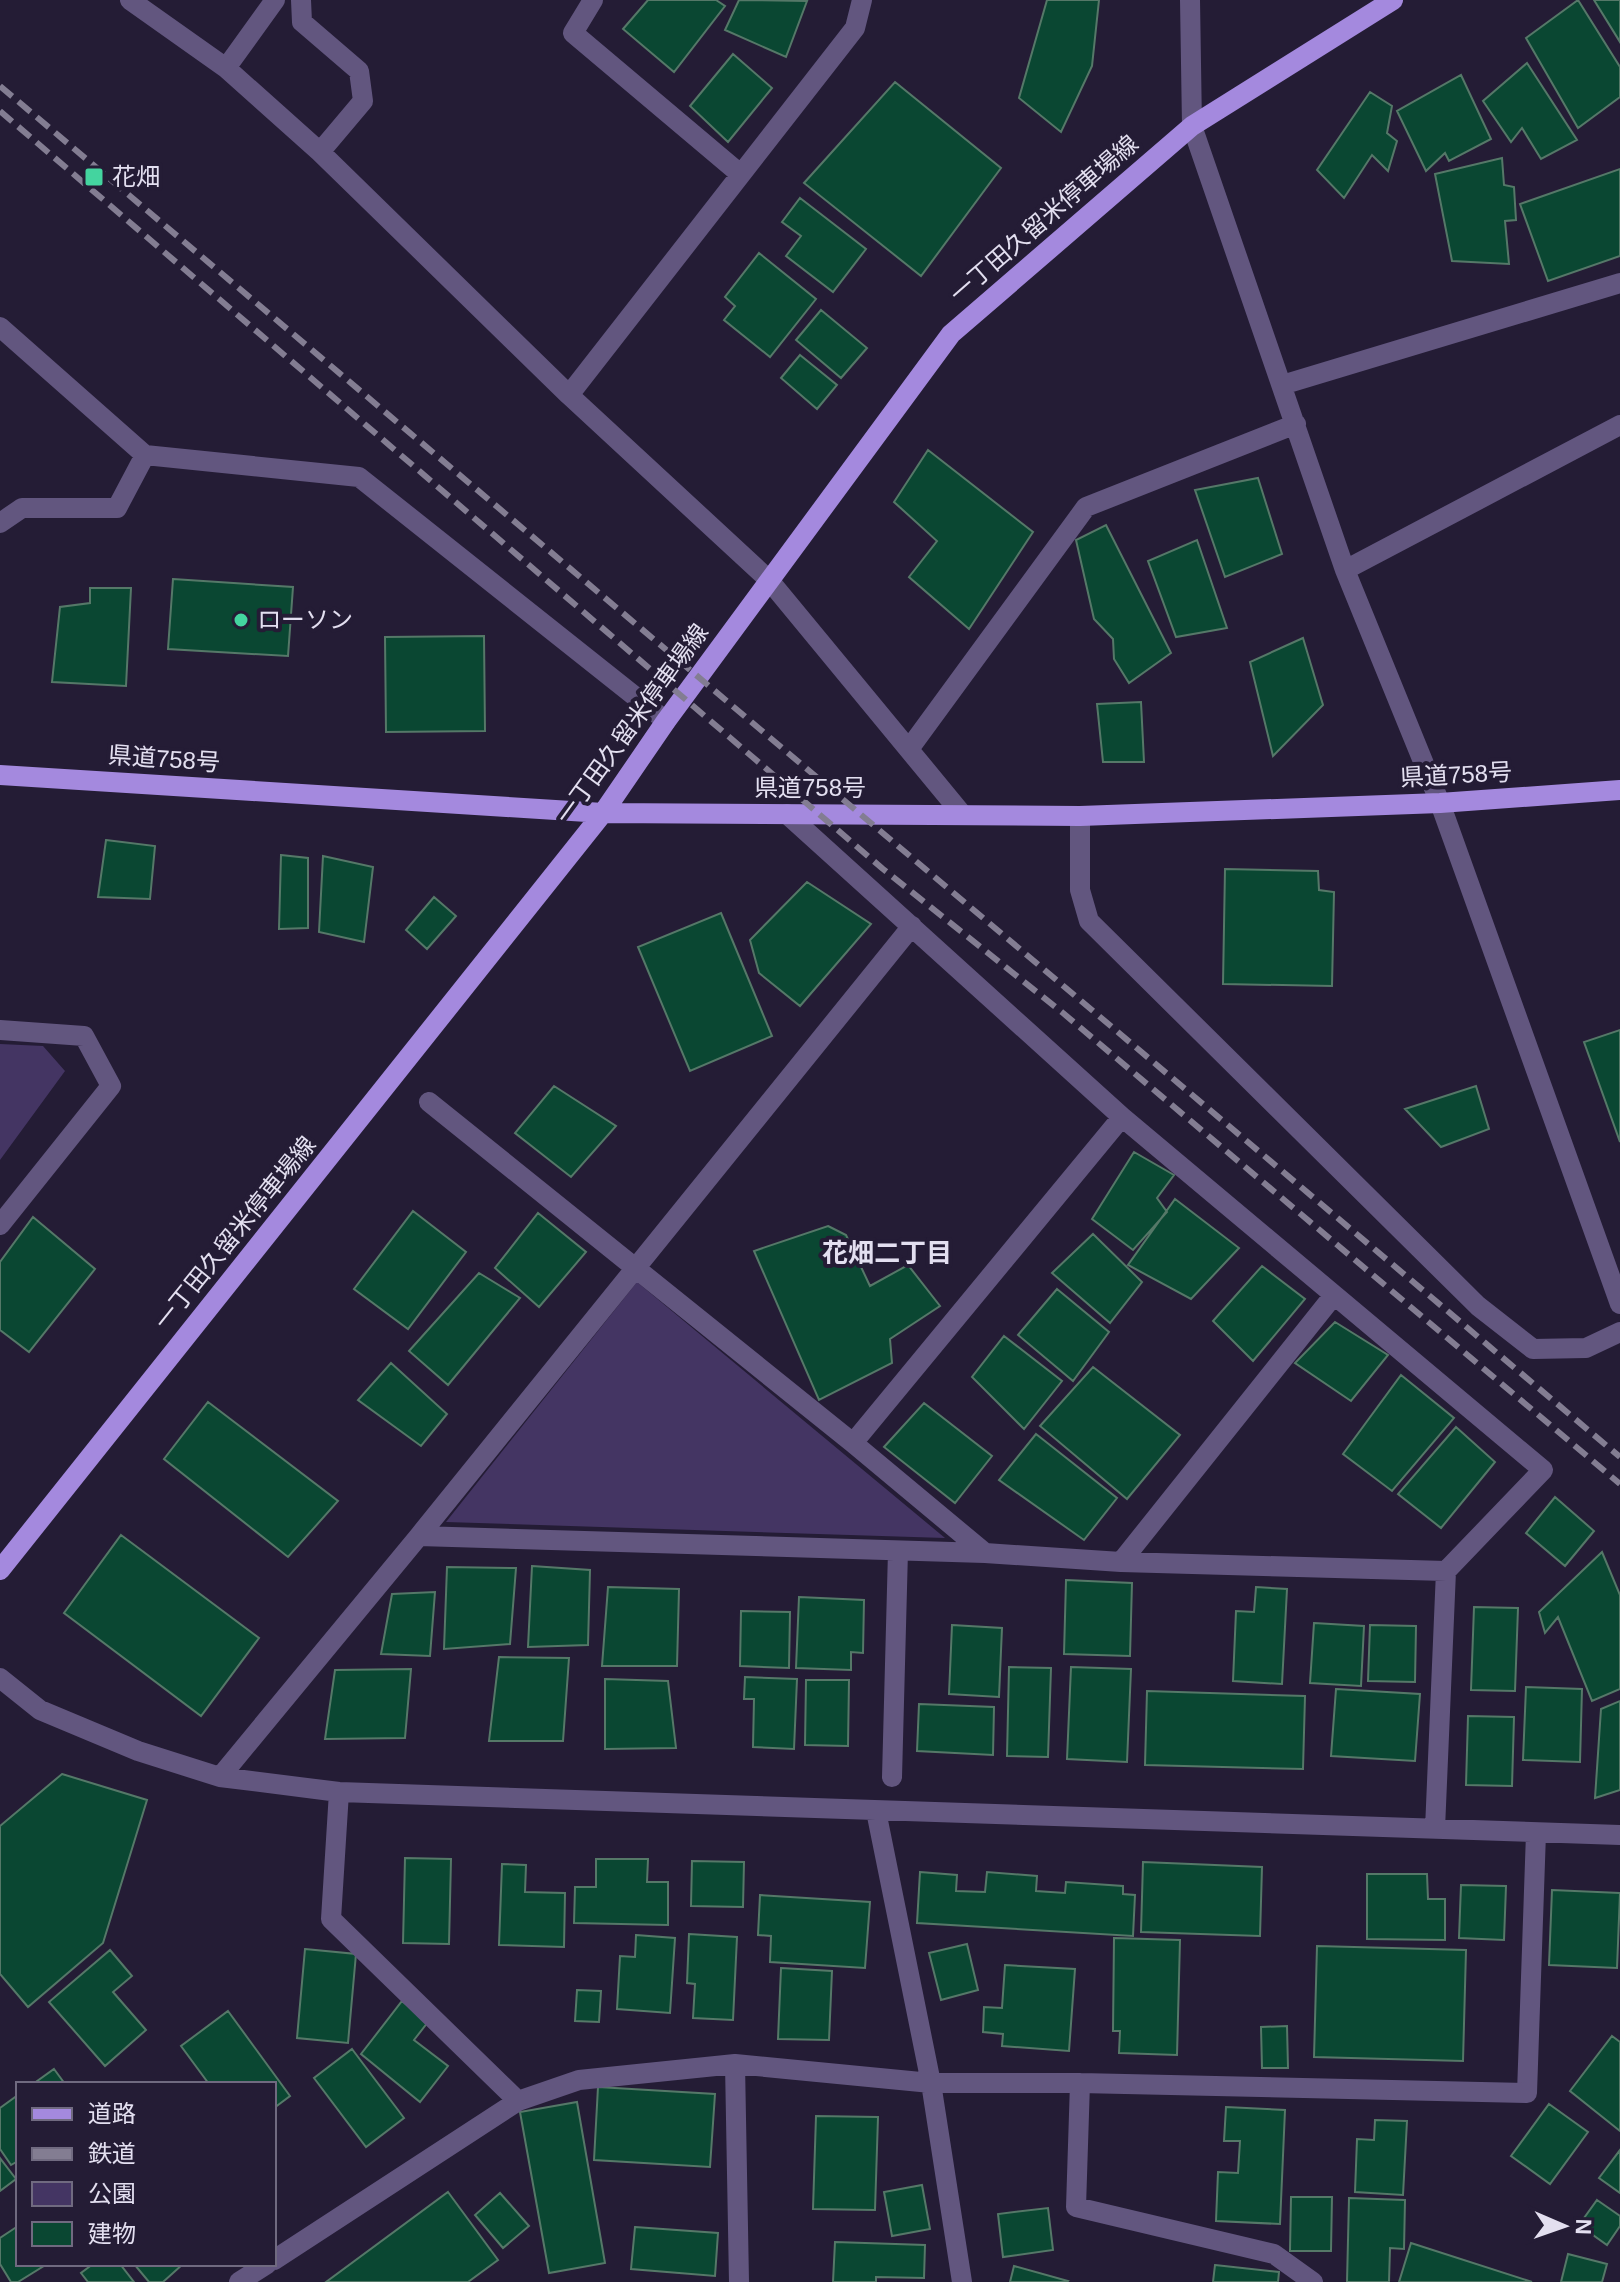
<svg xmlns="http://www.w3.org/2000/svg" width="1620" height="2282" font-family="Arial,'Noto Sans JP',sans-serif">
  <style>
    .green { fill: #443563 }
    .building { fill: #0a4732; stroke: #557868; stroke-width: 2 }
    .lines { fill: none; stroke-linecap: round; stroke-linejoin: round }
    .minor { stroke: #62567f; stroke-width: 20 }
    .major { stroke: #a489de; stroke-width: 20 }
    .rail { stroke: #837d92; stroke-width: 6; stroke-dasharray: 16 8; stroke-linecap: butt }
    .poi-dot { fill: #44d49f; stroke: #241c35; stroke-width: 3 }
    .labels { text-anchor: middle; stroke-width: 8; stroke-linejoin: round; paint-order: stroke }
    .poi-label { font-size: 24px; fill: #e3dff0; stroke: #241c35; text-anchor: start }
    .street-label { font-size: 24px; fill: #e3dff0; stroke: #241c35 }
    .neighbourhood-label { font-size: 26px; font-weight: bold; fill: #e3dff0; stroke: #241c35 }
  </style>
  <rect width="100%" height="100%" fill="#241c35"/>
  <path class="green" d="M 0,1044 L 43,1046 L 65,1071 L 0,1160 Z
    M 637,1282 L 945,1538 L 446,1522 Z"/>
  <path class="building" d="M 648,0 L 716,0 L 725,6 L 674,72 L 623,29 Z
    M 739,0 L 807,1 L 786,57 L 725,30 Z
    M 1047,0 L 1099,0 L 1092,66 L 1061,132 L 1019,98 Z
    M 1578,0 L 1620,67 L 1620,97 L 1578,128 L 1526,38 Z
    M 1594,0 L 1620,0 L 1620,42 Z
    M 733,54 L 772,88 L 728,142 L 690,106 Z
    M 1527,63 L 1577,140 L 1541,159 L 1522,128 L 1511,142 L 1483,101 Z
    M 1461,75 L 1491,139 L 1449,161 L 1445,153 L 1426,171 L 1397,111 Z
    M 895,82 L 1001,168 L 921,276 L 804,183 Z
    M 1370,92 L 1392,106 L 1387,133 L 1397,141 L 1388,171 L 1372,155 L 1344,198 L 1317,170 Z
    M 1502,158 L 1504,185 L 1514,187 L 1516,220 L 1505,221 L 1509,264 L 1452,261 L 1435,174 Z
    M 1620,169 L 1620,256 L 1548,281 L 1520,204 Z
    M 800,198 L 866,249 L 833,292 L 786,256 L 801,236 L 782,222 Z
    M 759,253 L 816,299 L 770,357 L 724,320 L 735,306 L 725,297 Z
    M 821,310 L 867,348 L 841,378 L 796,340 Z
    M 800,355 L 837,385 L 817,409 L 781,378 Z
    M 928,450 L 1033,532 L 969,629 L 909,577 L 937,541 L 894,502 Z
    M 1258,478 L 1282,554 L 1225,577 L 1195,490 Z
    M 1106,525 L 1171,653 L 1129,683 L 1114,659 L 1113,639 L 1094,619 L 1076,540 Z
    M 1197,540 L 1227,628 L 1176,637 L 1148,561 Z
    M 173,579 L 293,587 L 288,656 L 168,649 Z
    M 90,588 L 131,588 L 126,686 L 52,682 L 60,607 L 90,603 Z
    M 484,636 L 485,731 L 386,732 L 385,637 Z
    M 1303,638 L 1323,705 L 1273,756 L 1250,662 Z
    M 1141,702 L 1144,762 L 1103,762 L 1097,704 Z
    M 106,840 L 155,846 L 150,899 L 98,897 Z
    M 281,855 L 308,858 L 308,928 L 279,929 Z
    M 323,856 L 373,867 L 364,942 L 319,932 Z
    M 1225,869 L 1318,871 L 1319,890 L 1334,892 L 1332,986 L 1223,984 Z
    M 807,882 L 871,924 L 800,1006 L 759,973 L 750,940 Z
    M 434,897 L 456,916 L 427,949 L 406,930 Z
    M 721,913 L 772,1036 L 690,1071 L 638,947 Z
    M 1620,1030 L 1620,1142 L 1584,1042 Z
    M 554,1086 L 616,1126 L 571,1177 L 515,1133 Z
    M 1476,1086 L 1489,1129 L 1441,1147 L 1405,1109 Z
    M 1134,1152 L 1174,1175 L 1157,1198 L 1167,1212 L 1133,1250 L 1092,1219 Z
    M 1175,1199 L 1239,1248 L 1191,1299 L 1128,1265 Z
    M 413,1211 L 466,1252 L 408,1329 L 354,1289 Z
    M 538,1213 L 586,1252 L 539,1307 L 495,1268 Z
    M 33,1217 L 95,1269 L 29,1352 L 0,1330 L 0,1262 Z
    M 828,1226 L 846,1235 L 870,1286 L 908,1265 L 940,1306 L 890,1339 L 892,1363 L 819,1400 L 754,1251 Z
    M 1093,1234 L 1142,1282 L 1110,1323 L 1052,1273 Z
    M 1262,1266 L 1305,1299 L 1253,1361 L 1213,1321 Z
    M 479,1273 L 520,1298 L 448,1385 L 409,1351 Z
    M 1057,1289 L 1109,1332 L 1073,1381 L 1018,1335 Z
    M 1335,1322 L 1388,1355 L 1351,1401 L 1295,1363 Z
    M 1004,1336 L 1062,1381 L 1024,1429 L 972,1377 Z
    M 391,1363 L 447,1414 L 421,1446 L 358,1400 Z
    M 1093,1367 L 1180,1435 L 1127,1499 L 1040,1426 Z
    M 1401,1375 L 1454,1418 L 1392,1491 L 1343,1454 Z
    M 208,1402 L 338,1501 L 288,1557 L 164,1459 Z
    M 924,1403 L 992,1456 L 955,1503 L 884,1447 Z
    M 1456,1427 L 1495,1462 L 1441,1528 L 1398,1494 Z
    M 1036,1434 L 1117,1498 L 1084,1540 L 999,1480 Z
    M 1555,1497 L 1594,1531 L 1565,1566 L 1526,1533 Z
    M 121,1535 L 259,1638 L 201,1716 L 64,1613 Z
    M 1602,1552 L 1620,1595 L 1620,1689 L 1592,1701 L 1558,1617 L 1545,1633 L 1539,1612 Z
    M 532,1566 L 590,1570 L 588,1645 L 528,1647 Z
    M 447,1567 L 516,1568 L 510,1644 L 444,1649 Z
    M 1066,1580 L 1132,1583 L 1130,1656 L 1064,1654 Z
    M 608,1587 L 679,1589 L 677,1666 L 602,1666 Z
    M 1256,1587 L 1287,1589 L 1282,1684 L 1233,1681 L 1236,1611 L 1254,1612 Z
    M 435,1592 L 430,1656 L 381,1654 L 392,1594 Z
    M 799,1597 L 864,1600 L 863,1653 L 851,1652 L 851,1670 L 796,1668 Z
    M 1474,1607 L 1518,1608 L 1515,1691 L 1471,1690 Z
    M 741,1611 L 790,1612 L 789,1668 L 740,1666 Z
    M 1314,1623 L 1364,1626 L 1361,1686 L 1310,1683 Z
    M 952,1625 L 1002,1628 L 999,1697 L 949,1694 Z
    M 1370,1625 L 1416,1626 L 1415,1682 L 1368,1681 Z
    M 499,1657 L 569,1658 L 563,1741 L 489,1741 Z
    M 1009,1667 L 1051,1668 L 1048,1757 L 1007,1756 Z
    M 1071,1667 L 1131,1669 L 1127,1762 L 1067,1759 Z
    M 411,1669 L 405,1738 L 325,1739 L 335,1670 Z
    M 745,1677 L 797,1679 L 794,1749 L 753,1747 L 754,1699 L 744,1699 Z
    M 605,1679 L 668,1681 L 676,1748 L 605,1749 Z
    M 806,1680 L 849,1680 L 848,1746 L 805,1745 Z
    M 1526,1687 L 1582,1689 L 1580,1762 L 1523,1760 Z
    M 1336,1689 L 1420,1694 L 1415,1761 L 1331,1756 Z
    M 1147,1691 L 1305,1696 L 1303,1769 L 1145,1765 Z
    M 1620,1701 L 1620,1790 L 1595,1798 L 1601,1709 Z
    M 919,1704 L 994,1707 L 993,1755 L 917,1751 Z
    M 1468,1716 L 1514,1717 L 1512,1786 L 1466,1785 Z
    M 62,1774 L 147,1800 L 103,1943 L 28,2007 L 0,1974 L 0,1826 Z
    M 405,1858 L 451,1859 L 449,1944 L 403,1943 Z
    M 596,1859 L 648,1859 L 647,1882 L 668,1882 L 668,1925 L 574,1923 L 575,1887 L 596,1887 Z
    M 692,1861 L 744,1862 L 743,1907 L 691,1906 Z
    M 1143,1862 L 1262,1867 L 1260,1936 L 1141,1932 Z
    M 502,1864 L 526,1865 L 525,1892 L 565,1893 L 564,1947 L 499,1945 Z
    M 920,1872 L 957,1875 L 956,1891 L 985,1892 L 987,1872 L 1037,1876 L 1036,1891 L 1065,1893 L 1066,1882 L 1123,1886 L 1123,1894 L 1135,1895 L 1133,1936 L 917,1923 Z
    M 1367,1874 L 1427,1874 L 1428,1899 L 1445,1899 L 1445,1940 L 1367,1939 Z
    M 1461,1885 L 1506,1886 L 1504,1940 L 1459,1938 Z
    M 1552,1890 L 1620,1893 L 1617,1968 L 1549,1965 Z
    M 760,1895 L 870,1902 L 865,1968 L 770,1962 L 771,1936 L 758,1935 Z
    M 689,1934 L 737,1937 L 733,2020 L 693,2018 L 695,1984 L 687,1983 Z
    M 636,1935 L 675,1938 L 670,2013 L 617,2009 L 620,1956 L 635,1957 Z
    M 1114,1938 L 1180,1940 L 1177,2055 L 1119,2053 L 1120,2031 L 1113,2031 Z
    M 967,1944 L 978,1990 L 941,2000 L 929,1953 Z
    M 1317,1946 L 1466,1950 L 1463,2061 L 1314,2057 Z
    M 305,1949 L 356,1954 L 348,2043 L 297,2038 Z
    M 110,1950 L 132,1976 L 113,1992 L 146,2030 L 105,2066 L 49,2002 Z
    M 1005,1965 L 1075,1969 L 1069,2051 L 1002,2046 L 1003,2034 L 983,2032 L 984,2007 L 1002,2008 Z
    M 781,1968 L 832,1971 L 829,2040 L 778,2039 Z
    M 577,1990 L 601,1991 L 599,2022 L 575,2021 Z
    M 402,2001 L 428,2022 L 414,2040 L 448,2066 L 420,2102 L 361,2054 Z
    M 228,2011 L 290,2096 L 274,2108 L 274,2084 L 209,2084 L 181,2046 Z
    M 1287,2026 L 1288,2068 L 1262,2068 L 1261,2027 Z
    M 1612,2036 L 1620,2042 L 1620,2131 L 1570,2091 Z
    M 352,2049 L 404,2118 L 366,2147 L 314,2078 Z
    M 54,2069 L 65,2084 L 33,2084 Z
    M 598,2087 L 715,2094 L 710,2167 L 594,2160 Z
    M 18,2095 L 18,2161 L 11,2165 L 0,2149 L 0,2108 Z
    M 577,2102 L 605,2263 L 549,2273 L 520,2112 Z
    M 1549,2104 L 1588,2132 L 1550,2184 L 1511,2156 Z
    M 1226,2107 L 1285,2110 L 1280,2224 L 1216,2221 L 1218,2172 L 1238,2173 L 1240,2141 L 1224,2141 Z
    M 816,2116 L 878,2117 L 875,2210 L 813,2209 Z
    M 1375,2120 L 1407,2121 L 1403,2195 L 1355,2192 L 1357,2139 L 1374,2140 Z
    M 1620,2150 L 1620,2193 L 1599,2178 Z
    M 0,2158 L 16,2179 L 0,2191 Z
    M 922,2185 L 930,2229 L 892,2236 L 884,2192 Z
    M 448,2192 L 498,2260 L 468,2282 L 326,2282 Z
    M 500,2193 L 529,2226 L 503,2248 L 475,2215 Z
    M 1291,2197 L 1332,2197 L 1331,2251 L 1290,2251 Z
    M 1349,2198 L 1405,2200 L 1404,2249 L 1390,2248 L 1389,2282 L 1347,2282 Z
    M 1597,2200 L 1620,2216 L 1620,2226 L 1607,2245 L 1579,2225 Z
    M 1048,2208 L 1053,2250 L 1003,2257 L 998,2214 Z
    M 18,2226 L 18,2264 L 47,2264 L 18,2282 L 11,2282 L 0,2264 L 0,2238 Z
    M 635,2227 L 718,2233 L 715,2276 L 631,2269 Z
    M 835,2242 L 925,2245 L 924,2278 L 876,2277 L 876,2282 L 833,2282 Z
    M 1411,2243 L 1532,2282 L 1399,2282 Z
    M 1568,2254 L 1607,2264 L 1602,2282 L 1561,2282 Z
    M 93,2264 L 120,2264 L 134,2282 L 88,2282 L 81,2273 Z
    M 134,2264 L 183,2264 L 163,2282 L 149,2282 Z
    M 1215,2265 L 1279,2272 L 1278,2282 L 1213,2282 Z
    M 1014,2266 L 1068,2281 L 1067,2282 L 1010,2282 Z"/>
  <g class="lines">
    <path class="minor" d="M 130,0 L 226,68
      M 275,0 L 226,68 L 320,152 L 363,101 L 359,71 L 302,22 L 301,0
      M 593,0 L 573,33 L 739,173
      M 1190,0 L 1192,126 L 1345,570 L 1440,803 L 1620,1304
      M 320,152 L 569,395 L 769,580 L 962,814
      M 0,327 L 145,455 L 117,508 L 22,508 L 0,523
      M 1282,385 L 1620,283
      M 569,395 L 855,28 L 862,0
      M 145,455 L 359,477 L 666,721
      M 1345,570 L 1620,425
      M 909,749 L 1086,507 L 1296,424
      M 787,814 L 1122,1117 L 1543,1470 L 1446,1571 L 1435,1829
      M 1080,816 L 1080,890 L 1089,921 L 1478,1306 L 1533,1349 L 1586,1348 L 1620,1332
      M 0,1030 L 84,1036 L 111,1086 L 0,1225
      M 429,1102 L 853,1443 L 985,1553
      M 853,1443 L 1122,1117
      M 419,1536 L 985,1553 L 1121,1562 L 1446,1571
      M 1121,1562 L 1334,1295
      M 0,1678 L 40,1710 L 138,1751 L 220,1777 L 339,1792 L 1620,1835
      M 220,1777 L 419,1536 L 912,926
      M 892,1777 L 898,1551
      M 339,1792 L 331,1919 L 518,2101
      M 876,1811 L 931,2083 L 1080,2083 L 1527,2093 L 1536,1833
      M 735,2064 L 739,2282
      M 1080,2083 L 1076,2207 L 1274,2254 L 1313,2282
      M 274,2260 L 518,2101 L 579,2080 L 735,2064 L 931,2083 L 962,2282
      M 239,2282 L 267,2264"/>
    <path class="major" d="M 0,775 L 603,813 L 1080,816 L 1440,803 L 1620,790
      M 0,1570 L 603,813 L 666,721 L 951,334 L 1192,126 L 1393,0"/>
    <path class="rail" d="M 0,86 L 1620,1457
      M 0,111 L 883,869 L 1063,1013 L 1620,1484"/>
  </g>
  <g class="poi-dot">
    <rect x="84" y="167" width="20" height="20" rx="4"/>
    <circle cx="241" cy="620" r="8"/>
  </g>
  <g class="labels">
    <g class="poi-label">
      <text x="112" y="185">花畑</text>
      <text x="257" y="628">ローソン</text>
    </g>
    <g class="street-label">
      <text transform="translate(1044 219) rotate(-41)" y="8">一丁田久留米停車場線</text>
      <text transform="translate(632 724) rotate(-54)" y="8">一丁田久留米停車場線</text>
      <text transform="translate(164 759) rotate(4)" y="8">県道758号</text>
      <text transform="translate(1456 775) rotate(-3)" y="8">県道758号</text>
      <text x="810" y="796">県道758号</text>
      <text transform="translate(235 1233) rotate(-51)" y="8">一丁田久留米停車場線</text>
    </g>
    <g class="neighbourhood-label">
      <text x="887" y="1262">花畑二丁目</text>
    </g>
  </g>
  <rect x="16" y="2082" width="260" height="184" fill="#241c35" stroke="#706a80" stroke-width="2"/>
  <rect x="32" y="2108" width="40" height="12" fill="#a489de" stroke="#706a80" stroke-width="2"/>
  <text x="88" y="2122" font-size="24" fill="#e3dff0">道路</text>
  <rect x="32" y="2148" width="40" height="12" fill="#837d92" stroke="#706a80" stroke-width="2"/>
  <text x="88" y="2162" font-size="24" fill="#e3dff0">鉄道</text>
  <rect x="32" y="2182" width="40" height="24" fill="#443563" stroke="#706a80" stroke-width="2"/>
  <text x="88" y="2202" font-size="24" fill="#e3dff0">公園</text>
  <rect x="32" y="2222" width="40" height="24" fill="#0a4732" stroke="#706a80" stroke-width="2"/>
  <text x="88" y="2242" font-size="24" fill="#e3dff0">建物</text>
  <g transform="translate(1564 2226) rotate(92)" stroke="#241c35" stroke-width="6" paint-order="stroke">
  <path d="M0-6L14 30L0 20L-14 30Z" fill="#e3dff0"/>
  <text y="-12" font-size="22" font-weight="bold" text-anchor="middle" fill="#e3dff0">N</text>
  </g>
</svg>
